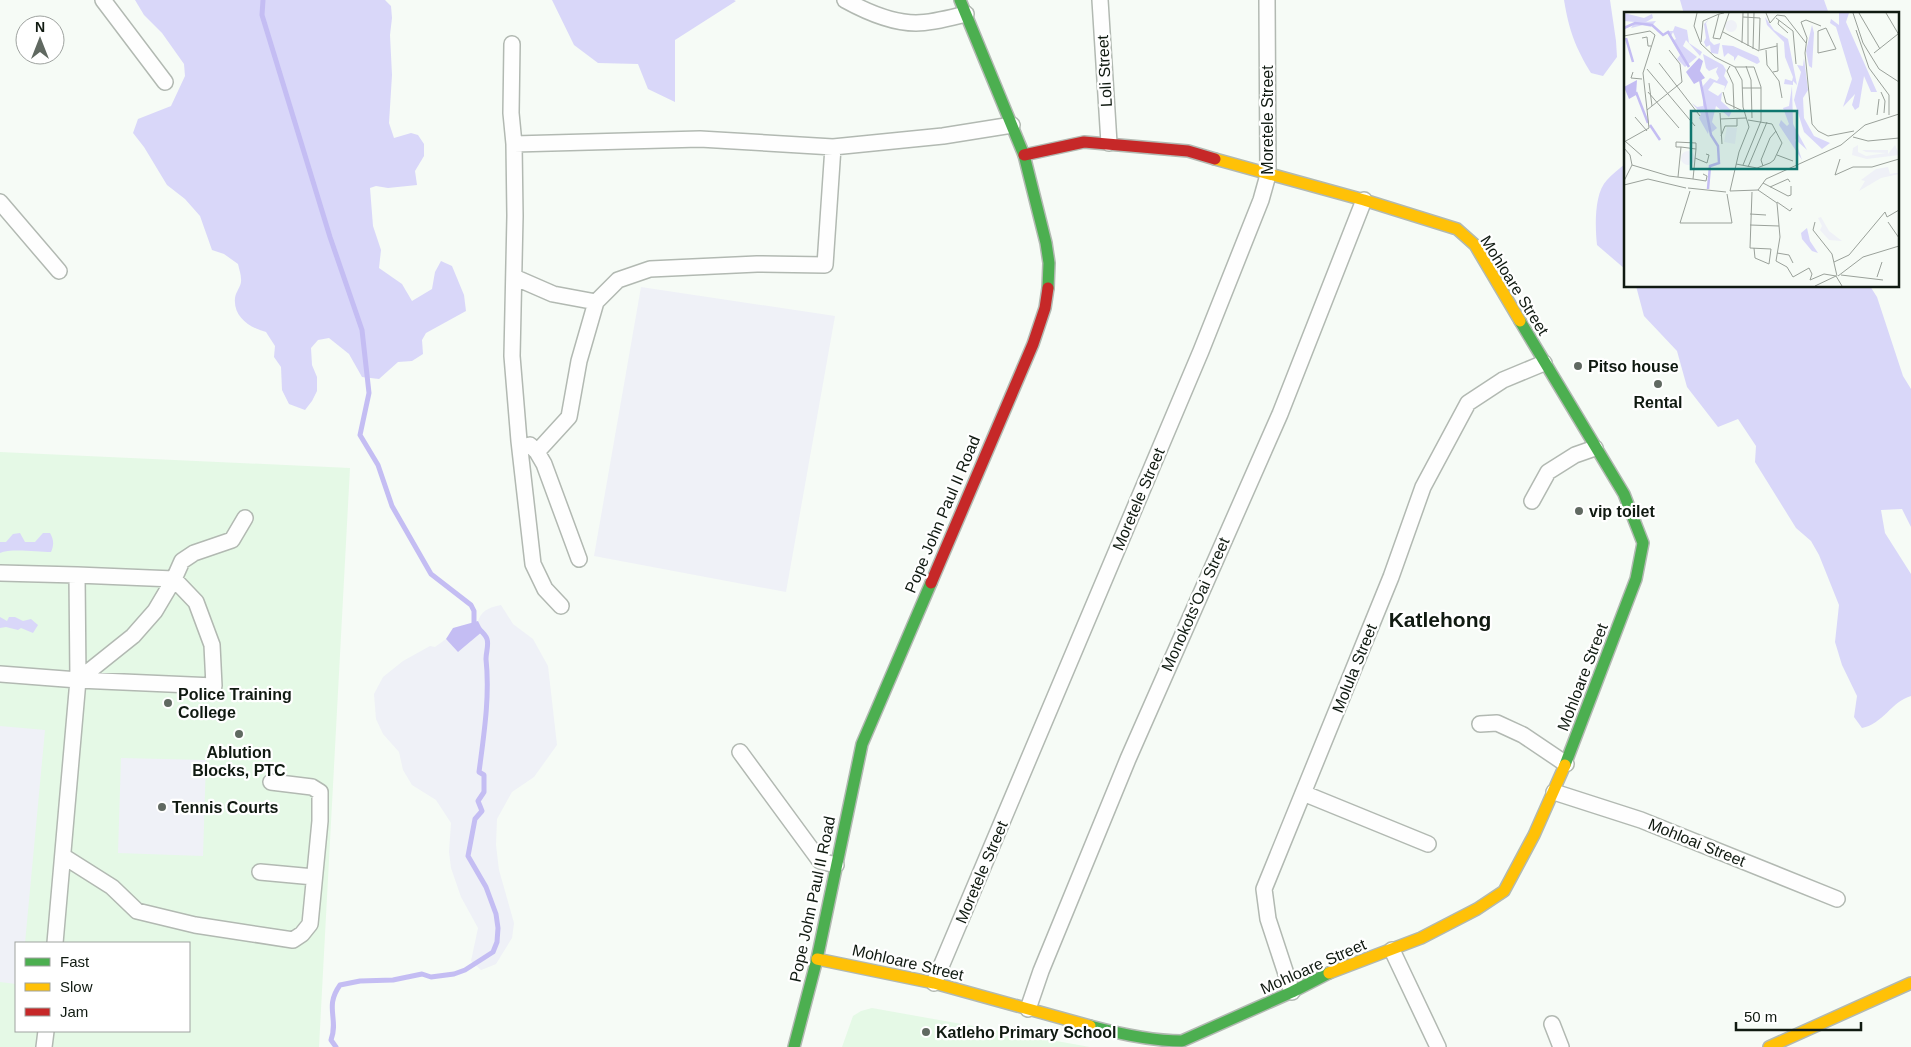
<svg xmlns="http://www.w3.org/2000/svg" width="1911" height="1047" font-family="Arial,sans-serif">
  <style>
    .built { fill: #e5f9e6; fill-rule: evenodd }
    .green { fill: #eff1f7 }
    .forest { fill: #d9d7f9 }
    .water { fill: #c4bdf3 }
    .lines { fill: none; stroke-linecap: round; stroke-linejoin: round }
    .stream { stroke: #c4bdf3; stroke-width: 5 }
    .street-casing { stroke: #b2b9b2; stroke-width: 18 }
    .fast-casing { stroke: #b2b9b2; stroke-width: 14 }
    .slow-casing { stroke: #b2b9b2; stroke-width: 14 }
    .jam-casing { stroke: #b2b9b2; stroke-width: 14 }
    .street { stroke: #fefefe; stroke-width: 15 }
    .fast { stroke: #4caf50; stroke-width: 11 }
    .slow { stroke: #ffc107; stroke-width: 11 }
    .jam { stroke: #c62828; stroke-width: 11 }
    .poi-dot { fill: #606961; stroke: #fff; stroke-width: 2 }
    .labels { text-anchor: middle; stroke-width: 4.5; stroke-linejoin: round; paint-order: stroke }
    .street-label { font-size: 16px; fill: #101a11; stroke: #fff }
    .poi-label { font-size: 16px; font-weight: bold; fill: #101a11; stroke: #fff; text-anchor: start }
    .district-label { font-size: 21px; font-weight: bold; fill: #101a11; stroke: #fff }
    .inset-river { fill: none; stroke: #c4bdf3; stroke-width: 2.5 }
    .inset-road { fill: none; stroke: #9aa19a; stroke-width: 1 }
    .view { fill: #0f766e; fill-opacity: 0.15; stroke: #0f766e; stroke-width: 2.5 }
    .inset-edge { fill: none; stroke: #101a11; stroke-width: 2.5 }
  </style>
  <rect width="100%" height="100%" fill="#f6fbf6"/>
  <path class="built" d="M 0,452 L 350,468 L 319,1047 L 0,1047 ZM 16,943 L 189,943 L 189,1031 L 16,1031 Z
    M 872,1008 L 1090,1047 L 842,1047 L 853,1016 L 861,1011 Z"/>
  <path class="green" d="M 641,287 L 835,316 L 786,592 L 594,556 Z
    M 501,605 L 513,624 L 533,639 L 548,666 L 557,745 L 534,777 L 512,792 L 497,819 L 496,845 L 499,870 L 514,923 L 512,938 L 496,964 L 481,970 L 471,961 L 478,928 L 461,897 L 451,868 L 449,852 L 451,823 L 436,800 L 412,785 L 403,770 L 399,752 L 383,734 L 376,719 L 374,694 L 383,677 L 403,661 L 430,646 L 435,647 L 446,639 L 459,651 L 483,631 L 478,621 C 483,609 489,608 501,605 Z
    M 0,726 L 45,730 L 25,943 L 16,943 L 16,984 L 0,982 Z
    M 121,758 L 206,760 L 203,856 L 118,853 Z"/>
  <path class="forest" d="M 135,0 L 385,0 L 391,6 L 392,18 L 390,35 L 392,75 L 389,123 L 394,138 L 411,133 L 418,135 L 424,144 L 424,156 L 415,171 L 417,185 L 388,188 L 376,186 L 370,188 L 373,226 L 381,250 L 379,268 L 402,284 L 412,301 L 432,289 L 435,272 L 441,261 L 452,266 L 464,295 L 466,311 L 426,333 L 422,340 L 423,354 L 412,361 L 398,362 L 379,379 L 362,377 L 349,354 L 329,338 L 318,340 L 311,348 L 312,365 L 317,377 L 317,391 L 312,401 L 305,410 L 289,404 L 282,390 L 281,367 L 274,357 L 275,346 L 266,332 C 250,328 233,317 235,298 C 236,291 242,286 241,279 C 241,274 239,269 238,264 L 224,254 L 212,250 L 200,216 L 185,199 L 167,185 L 144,147 L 133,133 L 138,119 L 171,106 L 185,76 L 184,64 L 162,33 L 144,15 Z
    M 552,0 L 734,0 L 736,1 L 675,40 L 675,102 L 648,89 L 638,64 L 598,63 L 574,45 Z
    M 1564,0 L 1610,0 L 1616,41 L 1617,57 L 1603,76 L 1591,73 C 1575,47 1569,30 1564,0 Z
    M 1680,0 L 1824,0 L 1829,14 L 1684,14 Z
    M 1625,164 L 1625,269 L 1597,245 C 1595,227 1594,193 1607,180 C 1612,174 1619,169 1625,164 Z
    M 1636,286 L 1870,286 L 1877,297 L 1903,376 L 1911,389 L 1911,527 L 1902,509 L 1881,510 L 1885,533 L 1911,574 L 1911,696 C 1892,701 1883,724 1862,728 L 1854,717 L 1857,696 L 1842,665 L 1835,642 L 1839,605 L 1819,555 L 1811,541 L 1796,528 L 1755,462 L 1756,446 L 1738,419 L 1718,427 L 1687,387 L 1677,351 L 1644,316 Z
    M 20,533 L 25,542 L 35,542 L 43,533 L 50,533 C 54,540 54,545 51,552 C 37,552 11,548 0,553 L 0,542 L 6,542 L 13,534 Z
    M 0,617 L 7,621 L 9,617 L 15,617 L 23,621 L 31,619 L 38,625 L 33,633 L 21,628 L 18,630 L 6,627 L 0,628 Z"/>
  <path class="water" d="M 478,621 L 483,631 L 458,652 L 446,639 L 453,628 Z"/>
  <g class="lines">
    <path class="stream" d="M 263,0 L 262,15 L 330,237 L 362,330 L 369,393 L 360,435 L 378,465 L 392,506 L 431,574 L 471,605 L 474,611 L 474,624 C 478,629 485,633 487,639 C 489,645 486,652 486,659 C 490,696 484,734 479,772 L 484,775 L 484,792 L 478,801 L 482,811 L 475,819 L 468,856 L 486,887 L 496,914 L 498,928 L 497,942 L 493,952 L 465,970 L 454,974 L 431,977 L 422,974 L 393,980 L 360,981 L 340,985 C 324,1007 339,1019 331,1040 L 336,1047"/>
    <defs>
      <path id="street" d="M 103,0 L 165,82
        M 845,0 C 865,11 892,23 916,23 C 933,23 950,18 966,14
        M 1100,0 L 1109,143
        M 512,44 L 511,113 L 514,144 L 515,216 L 512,356 L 519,441 L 533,564 L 545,589 L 561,606
        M 514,144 L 700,139 L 833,147 L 943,136 L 1012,125
        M 0,202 L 59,271
        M 514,277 L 553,294 L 596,302
        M 530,445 L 537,452 L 544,464 L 579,559
        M 537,452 L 569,417 L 579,361 L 596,302 L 618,280 L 650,269 L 757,264 L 825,265 L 833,147
        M 1532,501 L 1548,472 L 1575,455 L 1595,448
        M 0,573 L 77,575 L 78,680
        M 77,575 L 174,579 L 196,602 L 212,645 L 214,686 L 78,680
        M 0,674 L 78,680 L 55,943
        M 78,680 L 133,636 L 155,611 L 174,579 L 182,561 L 194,553 L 232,540 L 245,518
        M 1480,724 L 1497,723 L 1523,735 L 1566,764
        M 740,752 L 820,861 L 836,865
        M 1554,792 L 1641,820 L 1837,899
        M 1303,793 L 1428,844
        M 63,856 L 112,887 L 137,911 L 195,925 L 293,940 L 302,934 L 310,924 L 320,821 L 320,792 L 312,787 L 271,782
        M 260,872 L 314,877
        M 1392,950 L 1438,1047
        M 934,983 L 1201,351 L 1261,200 L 1268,175 L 1267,0
        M 1292,992 L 1268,919 L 1264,889 L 1391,577 L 1423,487 L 1468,403 L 1503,380 L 1544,363
        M 1028,1009 L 1041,971 L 1128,759 L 1280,414 L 1364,200
        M 1552,1024 L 1561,1047
        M 44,1047 L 46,1031"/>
      <path id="fast" d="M 960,0 L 1024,155 L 1046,243 L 1049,263 L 1048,288
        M 1520,321 L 1624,494 L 1643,543 L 1636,579 L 1565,765
        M 1090,1026 C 1120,1034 1151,1041 1182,1041 L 1292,992 L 1329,973
        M 794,1047 L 817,959 L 862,744 L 931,583"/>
      <path id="slow" d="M 1215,159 L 1364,200 L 1457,229 L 1475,245 L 1520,321
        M 817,959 L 934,983 L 1090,1026
        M 1329,973 L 1421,938 L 1477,909 L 1504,891 L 1534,835 L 1565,765
        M 1769,1047 L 1911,983"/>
      <path id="jam" d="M 1024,155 L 1084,142 L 1188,151 L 1215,159
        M 931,583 L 1033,344 L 1045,308 L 1048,288"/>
    </defs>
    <use href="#street" class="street-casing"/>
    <use href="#fast" class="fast-casing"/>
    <use href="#slow" class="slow-casing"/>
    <use href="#jam" class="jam-casing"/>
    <use href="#street" class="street"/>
    <use href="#fast" class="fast"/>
    <use href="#slow" class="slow"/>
    <use href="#jam" class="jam"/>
  </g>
  <g class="poi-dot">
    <circle cx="1578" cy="366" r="5"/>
    <circle cx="1658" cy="384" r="5"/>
    <circle cx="1579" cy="511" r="5"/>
    <circle cx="168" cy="703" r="5"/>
    <circle cx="239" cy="734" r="5"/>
    <circle cx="162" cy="807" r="5"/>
    <circle cx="926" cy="1032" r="5"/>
  </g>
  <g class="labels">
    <g class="street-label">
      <text transform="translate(1104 71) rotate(-93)" y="6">Loli Street</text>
      <text transform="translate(1267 120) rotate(-90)" y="6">Moretele Street</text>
      <text transform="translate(1515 285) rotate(58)" y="6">Mohloare Street</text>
      <text transform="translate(1138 499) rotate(-67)" y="6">Moretele Street</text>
      <text transform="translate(942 514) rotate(-67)" y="6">Pope John Paul II Road</text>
      <text transform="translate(1195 604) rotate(-66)" y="6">Monokots'Oai Street</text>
      <text transform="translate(1354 668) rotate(-68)" y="6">Molula Street</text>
      <text transform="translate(1582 677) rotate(-69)" y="6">Mohloare Street</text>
      <text transform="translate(1697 842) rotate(22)" y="6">Mohloai Street</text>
      <text transform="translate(981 872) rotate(-67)" y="6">Moretele Street</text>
      <text transform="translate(812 899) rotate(-78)" y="6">Pope John Paul II Road</text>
      <text transform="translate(908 962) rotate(13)" y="6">Mohloare Street</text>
      <text transform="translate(1313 966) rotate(-24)" y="6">Mohloare Street</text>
    </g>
    <g class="poi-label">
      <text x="1588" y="372">Pitso house</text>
      <text x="1658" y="408" text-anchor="middle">Rental</text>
      <text x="1589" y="517">vip toilet</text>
      <text x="178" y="700">Police Training<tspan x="178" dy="18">College</tspan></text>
      <text x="239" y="758" text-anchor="middle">Ablution<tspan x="239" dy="18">Blocks, PTC</tspan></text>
      <text x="172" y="813">Tennis Courts</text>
      <text x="936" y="1038">Katleho Primary School</text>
    </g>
    <g class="district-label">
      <text x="1440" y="627">Katlehong</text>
    </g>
  </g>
  <g transform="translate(1624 12)">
    <rect width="275" height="275" fill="#f6fbf6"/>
    <path d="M101 14a6 6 0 1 1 12 0a6 6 0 1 1-12 0ZM 103,115 L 113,116 L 111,132 L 100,130 ZM 234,133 L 234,140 L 242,144 L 262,141 L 242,140 L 238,138 L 264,138 L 264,142 L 271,133 L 275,143 L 243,147 L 228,143 L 229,136 ZM57 146a7 7 0 1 1 14 0a7 7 0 1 1-14 0ZM 264,155 L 266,162 L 271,161 L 275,161 L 275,162 L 257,166 L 235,179 L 241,169 L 237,168 L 252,157 ZM 197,205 L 205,219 L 218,229 L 205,228 L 196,218 L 198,214 L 194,206 Z" fill="#eff1f7"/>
    <path d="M 0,1 L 20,6 L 28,2 L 29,6 L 22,10 L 32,9 L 27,15 L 19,13 L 7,16 L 11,10 L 0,9 ZM 215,1 L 225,1 L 222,10 L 253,80 L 247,80 L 240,64 L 235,95 L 231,98 L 228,93 L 231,82 L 219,95 L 228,67 L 212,15 L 206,11 L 207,7 L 215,13 ZM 141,5 L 150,18 L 164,27 L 173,73 L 169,69 L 169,73 L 160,72 L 161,67 L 168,69 L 169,65 L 161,45 L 160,30 L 143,13 ZM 85,7 L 82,11 L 86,29 L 90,33 L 96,31 L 94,42 L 87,41 L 86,33 L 82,35 L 80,30 L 82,26 L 80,12 ZM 188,13 L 190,21 L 188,56 L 185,54 L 182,39 ZM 51,14 L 63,18 L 65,31 L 78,40 L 76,44 L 62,28 L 59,34 L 73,45 L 61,55 L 53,47 L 56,43 L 48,29 L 52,27 L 49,20 L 47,24 L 43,19 L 49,19 ZM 98,33 L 109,34 L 134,45 L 136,50 L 133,52 L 114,43 L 110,49 L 110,45 L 104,41 L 100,45 ZM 79,42 L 99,53 L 102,58 L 100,64 L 104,70 L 100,79 L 101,74 L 90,70 L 84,78 L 94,84 L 98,80 L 97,89 L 108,99 L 105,105 L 92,94 L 88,110 L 93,116 L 88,120 L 85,118 L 84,122 L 75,106 L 77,102 L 68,91 L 73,95 L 79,94 L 79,74 L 86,66 L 93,69 L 95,66 L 92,60 L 94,55 L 85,59 L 82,56 ZM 180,46 L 184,78 L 179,86 L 180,106 L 190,124 L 206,131 L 198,137 L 180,120 L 170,88 L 177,60 L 173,53 L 179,54 ZM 168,74 L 169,112 L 183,138 L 171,127 L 178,148 L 155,113 L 157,108 L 163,114 L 165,112 L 159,96 L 165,94 ZM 183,216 L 186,229 L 194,241 L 188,239 L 178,227 L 177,221 Z" fill="#d9d7f9"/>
    <path d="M 75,46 L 79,49 L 76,59 L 81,66 L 70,72 L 62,60 ZM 13,68 L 12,83 L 5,87 L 0,75 Z" fill="#c4bdf3"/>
    <path class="inset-river" d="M 0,16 L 11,11 L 28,13 L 39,23 L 44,20 L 65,55M 2,26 L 9,50M 76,67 L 87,123 L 94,134 L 95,151 L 86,154 L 84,177M 12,80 L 24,111M 26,113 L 36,128"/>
    <path class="inset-road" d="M 73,1 L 70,14 L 77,32 L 91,45 L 111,55 L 118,68 L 119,95 L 125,115 L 115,140 L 106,179M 100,1 L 95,2 L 89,26 L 96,27 L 105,1M 142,1 L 146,11 L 153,3 L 161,4 L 182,31M 229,1 L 239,31 L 255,57 L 275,70M 235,1 L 256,37M 262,1 L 275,23M 152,6 L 169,19 L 172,52M 155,8 L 154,12 L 164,21M 197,14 L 182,8 L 177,10 L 183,26 L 181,41 L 188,112 L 194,119 L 204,124 L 230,119M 202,16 L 212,37 L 194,41 L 194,19 ZM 232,18 L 245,56 L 265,83 L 265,103M 99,20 L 135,39 L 136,6 L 119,5M 0,24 L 26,19 L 31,23 L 19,61 L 25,116 L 0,130M 18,26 L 23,25 L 24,34 L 27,34M 77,30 L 79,9 L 95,2M 118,31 L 119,1M 124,34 L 124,1M 129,37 L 130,1M 136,38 L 153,34M 142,38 L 143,53 L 155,69 L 158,86M 250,41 L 274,22M 35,51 L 76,104M 106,54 L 103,59 L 109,72 L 110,97M 122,54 L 127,68 L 128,106M 111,55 L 130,55 L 137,75 L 137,109 L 119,153M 23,57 L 71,114M 9,60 L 7,66 L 18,67M 149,60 L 154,59 L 153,31M 25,71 L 28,94M 118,76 L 137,76M 24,80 L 55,116M 99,80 L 102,91 L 121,100M 257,80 L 261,89 L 260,101M 23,98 L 58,70 L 56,52 L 45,38M 96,101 L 98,132M 253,103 L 255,87M 11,105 L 23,119M 96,107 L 122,106M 97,124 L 101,114 L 113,114 L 113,107M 229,125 L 244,129 L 275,126M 1,129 L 18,144M 57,135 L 52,135 L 52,130 L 72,131 L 72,137M 0,136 L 6,143 L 8,153 L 0,169M 153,143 L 169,149M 71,146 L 83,151 L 85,143 L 82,142M 112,152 L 133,156 L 146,151 L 150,148 L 158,131 L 148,112 L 124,108M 8,153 L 45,164 L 69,167 L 72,137 L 57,135 L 54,165M 139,154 L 137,148 L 146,126 L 152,119M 124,155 L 143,110M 211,163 L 229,155 L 248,155 L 275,147M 211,163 L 216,147M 69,167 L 82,169 L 83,164 L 79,162M 139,171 L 164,184 L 167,183 L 167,174M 0,173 L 24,167 L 62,176M 146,175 L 164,167 L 166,170M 64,176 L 102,180M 134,178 L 153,191 L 156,225 L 152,249 L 163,255 L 169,265 L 185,256 L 188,262 L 186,268 L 200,262 L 212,264M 66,179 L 56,211 L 108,211 L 103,182M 106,179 L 134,178 L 142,167 L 217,133 L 241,113 L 275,102M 128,180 L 126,236 L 147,237 L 145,252 L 131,246 L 130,236M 153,190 L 166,199 L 168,196M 126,202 L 142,203M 191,210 L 189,218 L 208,242 L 213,264M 264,210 L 275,226M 126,213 L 155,214M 153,241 L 165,243 L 169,251M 210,250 L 225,243 L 261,200 L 263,205 L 275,198M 217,263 L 259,268M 214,264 L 239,245 L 275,234M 253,265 L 258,250M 191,274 L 212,264 L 218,274"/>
    <path class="view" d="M 67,99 L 173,99 L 173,157 L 67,157 Z"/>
    <rect width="275" height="275" class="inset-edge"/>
  </g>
  <rect x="15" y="942" width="175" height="90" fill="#ffffff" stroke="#9fa3a0"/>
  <rect x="25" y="958" width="25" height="8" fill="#4caf50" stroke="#9fa3a0"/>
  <text x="60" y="967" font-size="15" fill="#101a11">Fast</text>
  <rect x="25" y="983" width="25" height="8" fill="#ffc107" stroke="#9fa3a0"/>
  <text x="60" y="992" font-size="15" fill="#101a11">Slow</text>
  <rect x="25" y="1008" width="25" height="8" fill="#c62828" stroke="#9fa3a0"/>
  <text x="60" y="1017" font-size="15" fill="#101a11">Jam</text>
  <g transform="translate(40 40)"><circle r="24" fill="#ffffff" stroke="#9fa3a0"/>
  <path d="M0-4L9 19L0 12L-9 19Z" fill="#606961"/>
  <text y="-8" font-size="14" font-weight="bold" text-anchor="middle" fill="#101a11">N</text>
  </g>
  <path d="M1736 1022v8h125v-8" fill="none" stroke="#101a11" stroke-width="2.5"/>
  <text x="1744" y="1022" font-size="15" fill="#101a11" stroke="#ffffff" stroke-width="4" paint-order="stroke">50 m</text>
</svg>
